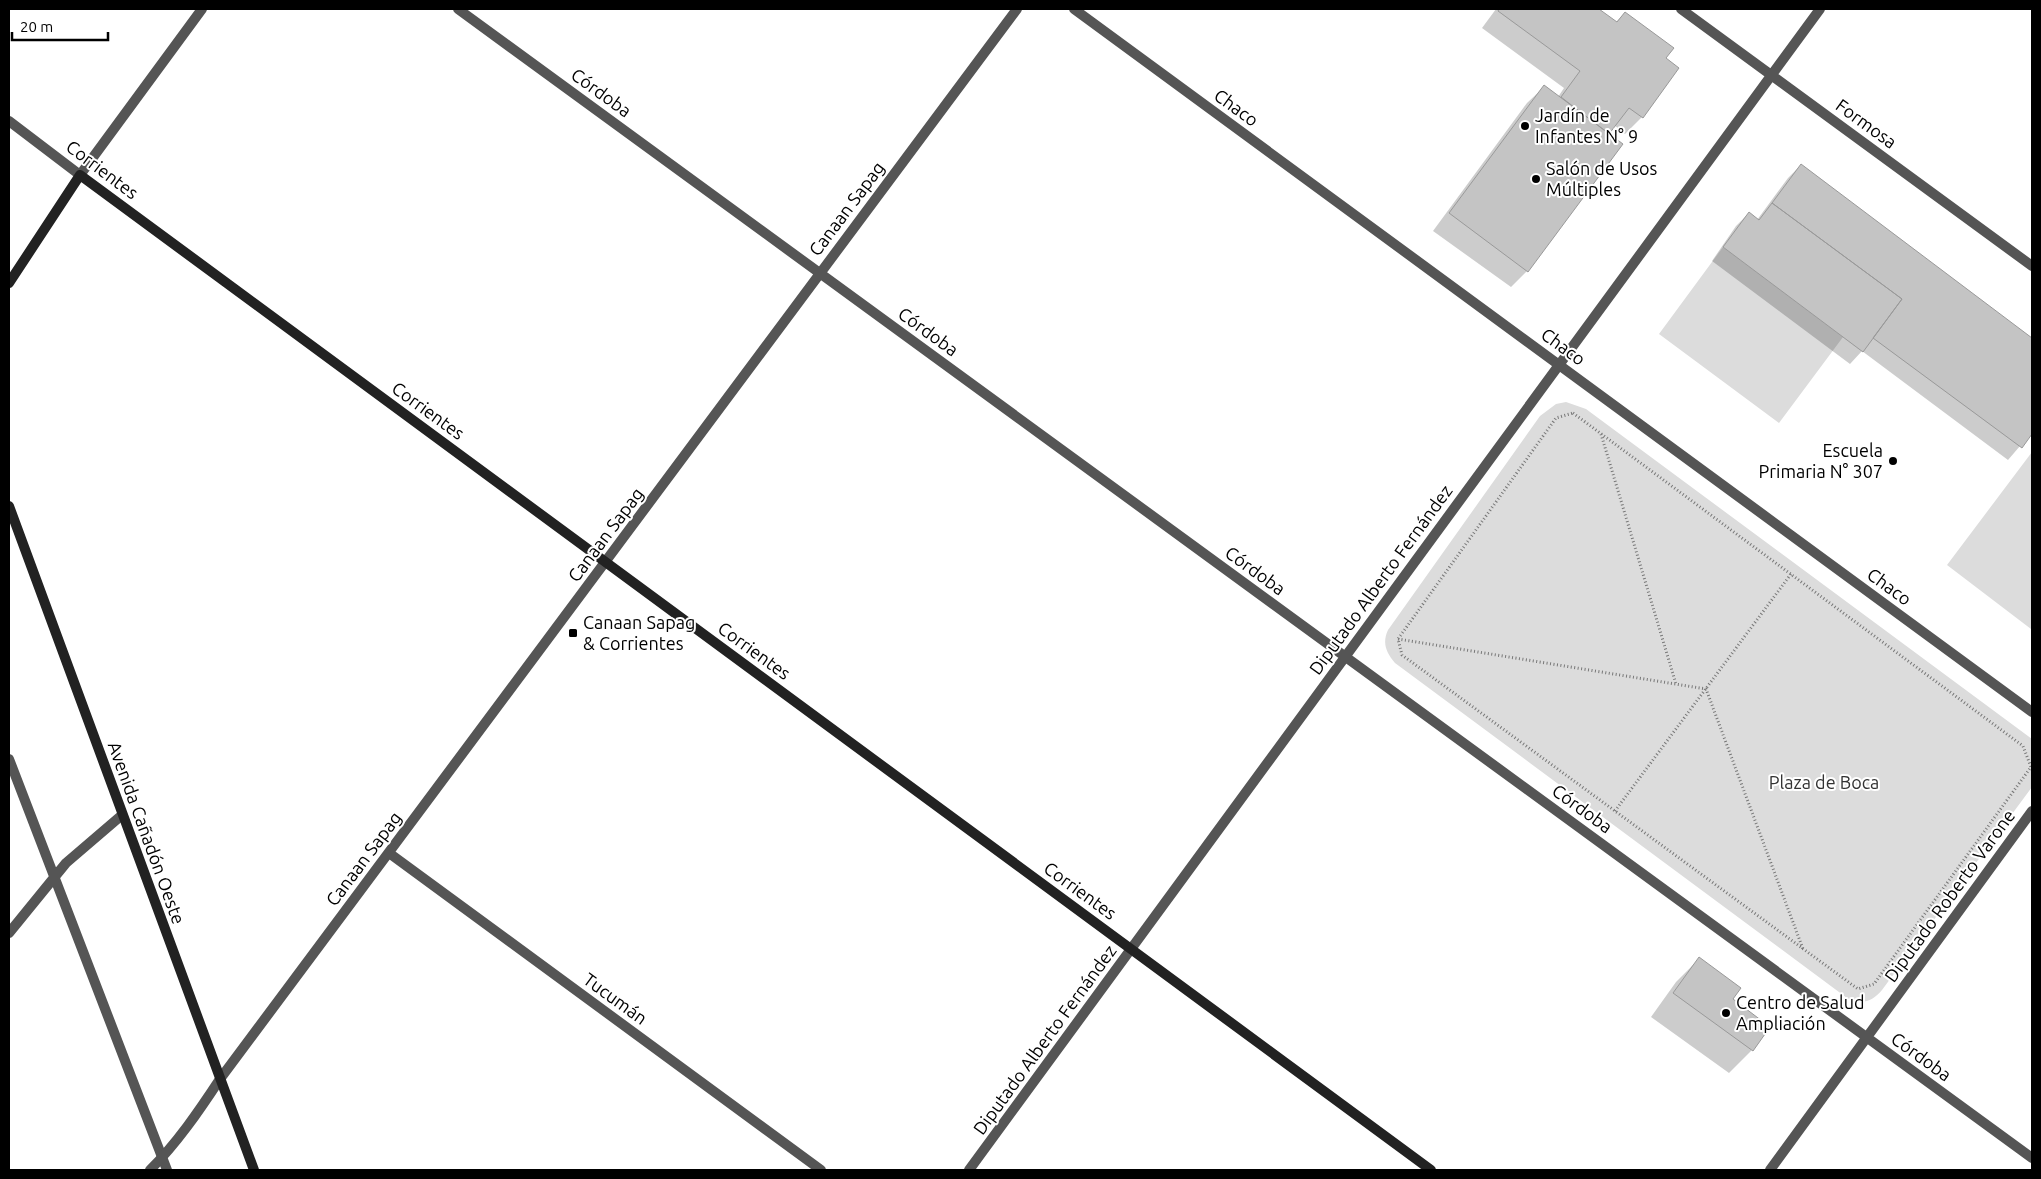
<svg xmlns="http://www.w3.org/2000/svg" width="2041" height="1179" font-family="Ubuntu,sans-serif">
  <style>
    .green { fill: #dcdcdc }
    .shadow { fill: #0003 }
    .building { fill: #c4c4c4; stroke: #999 }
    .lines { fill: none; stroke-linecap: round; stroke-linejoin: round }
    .path { stroke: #777; stroke-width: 3; stroke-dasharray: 1 2.5; stroke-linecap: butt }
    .lane { stroke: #555; stroke-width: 10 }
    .street { stroke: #555; stroke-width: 10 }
    .secondary { stroke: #222; stroke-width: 10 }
    .poi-dot { fill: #000; stroke: #fff; stroke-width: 2 }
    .labels { text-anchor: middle; stroke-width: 4; stroke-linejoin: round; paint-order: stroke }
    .street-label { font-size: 18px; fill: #000; stroke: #fff }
    .poi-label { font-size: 18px; fill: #000; stroke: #fff; text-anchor: start }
    .park-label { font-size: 18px; fill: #333; stroke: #fff }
  </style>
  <rect width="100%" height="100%" fill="#fff"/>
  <path class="green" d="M 1723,247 L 1843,337 L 1779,423 L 1659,334 Z
    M 1566,402 L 1586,409 L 2032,739 L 2032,787 L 1882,990 C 1872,1002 1862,1005 1847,998 L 1395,663 C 1386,652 1382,643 1388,630 L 1540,416 L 1556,404 Z
    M 2032,452 L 2032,627 L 2031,629 L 1947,565 Z"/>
  <path class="shadow" d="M 1496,9 L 1596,9 L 1615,23 L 1625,13 L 1665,59 L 1642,117 L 1625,134 L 1614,125 L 1527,271 L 1511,287 L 1433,231 L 1527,103 L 1544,87 L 1558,97 L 1564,88 L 1482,28 Z
    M 1801,165 L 2032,340 L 2032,432 L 2008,460 L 1862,351 L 1850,364 L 1712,261 L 1736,226 L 1749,213 L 1757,220 L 1788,178 Z
    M 1699,959 L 1752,1050 L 1729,1073 L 1651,1017 L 1676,982 Z"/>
  <path class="building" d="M 1499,9 L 1599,9 L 1617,22 L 1625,12 L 1674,48 L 1666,58 L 1679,68 L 1643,118 L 1629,108 L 1609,134 L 1561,97 L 1580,71 L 1498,11 Z
    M 1544,85 L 1623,144 L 1528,272 L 1449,213 Z
    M 1801,164 L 2032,338 L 2032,434 L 2022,448 L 1873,338 L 1902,299 L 1772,203 Z
    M 1772,203 L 1902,299 L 1863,352 L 1723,247 L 1749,212 L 1759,220 Z
    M 1699,957 L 1741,988 L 1733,999 L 1770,1027 L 1753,1051 L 1673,993 Z"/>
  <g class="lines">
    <path class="path" d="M 1573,413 L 2023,746 L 2031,767 L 1874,984 L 1858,989 L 1402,655 L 1398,639 L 1556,418 Z
      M 1601,434 L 1676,684
      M 1398,639 L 1706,689 L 1803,949
      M 1615,811 L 1791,574"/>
    <path class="lane" d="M 9,759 L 167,1170
      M 9,933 L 66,863 L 122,815"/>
    <path class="street" d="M 458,9 L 2032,1158
      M 1074,9 L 2032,712
      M 1681,9 L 2032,266
      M 9,121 L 80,175 L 202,9
      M 389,853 L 821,1170
      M 150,1170 C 177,1143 199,1111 220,1079 L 1017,9
      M 969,1170 L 1820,9
      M 1770,1170 L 2032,811"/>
    <path class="secondary" d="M 9,283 L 80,175 L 1431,1170
      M 9,506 L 254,1170"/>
  </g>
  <g class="poi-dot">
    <circle cx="1525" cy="126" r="5"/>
    <circle cx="1536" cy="179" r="5"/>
    <circle cx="1893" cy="461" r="5"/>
    <rect x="568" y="628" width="10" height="10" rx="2.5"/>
    <circle cx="1726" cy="1013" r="5"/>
  </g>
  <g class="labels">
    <g class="street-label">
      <text transform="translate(601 93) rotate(36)" y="6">Córdoba</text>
      <text transform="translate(1236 108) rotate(36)" y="6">Chaco</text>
      <text transform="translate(1866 124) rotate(36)" y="6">Formosa</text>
      <text transform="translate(102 170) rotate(37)" y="6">Corrientes</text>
      <text transform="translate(847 209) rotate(-53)" y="6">Canaan Sapag</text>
      <text transform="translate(928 332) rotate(36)" y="6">Córdoba</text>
      <text transform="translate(1563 347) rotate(36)" y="6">Chaco</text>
      <text transform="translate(428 411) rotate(36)" y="6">Corrientes</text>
      <text transform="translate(606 535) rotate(-53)" y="6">Canaan Sapag</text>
      <text transform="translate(1255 571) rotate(36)" y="6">Córdoba</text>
      <text transform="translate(1381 580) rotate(-54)" y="6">Diputado Alberto Fernández</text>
      <text transform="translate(1889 587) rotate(36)" y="6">Chaco</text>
      <text transform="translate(754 651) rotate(36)" y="6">Corrientes</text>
      <text transform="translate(1582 809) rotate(36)" y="6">Córdoba</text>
      <text transform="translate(146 833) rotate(70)" y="6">Avenida Cañadón Oeste</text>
      <text transform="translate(364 859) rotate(-53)" y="6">Canaan Sapag</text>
      <text transform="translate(1080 891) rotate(36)" y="6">Corrientes</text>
      <text transform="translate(1950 896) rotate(-54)" y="6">Diputado Roberto Varone</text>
      <text transform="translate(615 999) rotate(36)" y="6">Tucumán</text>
      <text transform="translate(1045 1040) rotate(-54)" y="6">Diputado Alberto Fernández</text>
      <text transform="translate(1921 1057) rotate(36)" y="6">Córdoba</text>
    </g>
    <g class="poi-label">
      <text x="1535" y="122">Jardín de<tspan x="1535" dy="21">Infantes N° 9</tspan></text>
      <text x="1546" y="175">Salón de Usos<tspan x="1546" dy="21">Múltiples</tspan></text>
      <text x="1883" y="457" text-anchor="end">Escuela<tspan x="1883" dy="21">Primaria N° 307</tspan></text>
      <text x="583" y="629">Canaan Sapag<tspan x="583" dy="21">&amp; Corrientes</tspan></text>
      <text x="1736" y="1009">Centro de Salud<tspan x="1736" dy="21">Ampliación</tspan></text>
    </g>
    <g class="park-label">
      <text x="1824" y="789">Plaza de Boca</text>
    </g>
  </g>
  <rect width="2041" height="1179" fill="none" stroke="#000000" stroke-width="20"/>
  <path d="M12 32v8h96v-8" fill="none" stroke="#000000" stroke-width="2.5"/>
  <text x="20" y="32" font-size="15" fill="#000000" stroke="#ffffff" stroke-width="4" paint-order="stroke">20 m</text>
</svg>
